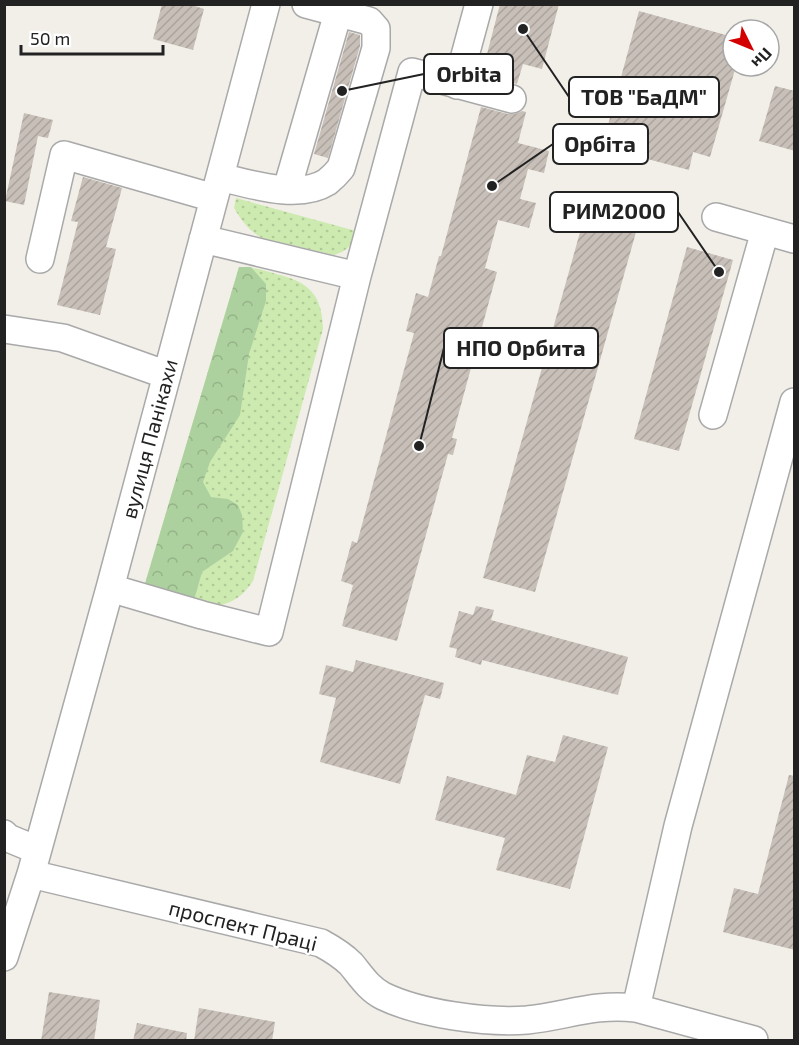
<svg xmlns="http://www.w3.org/2000/svg" width="799" height="1045" font-family="'Exo 2',sans-serif">
  <style>
    .grass { fill: url(#grass-dots) }
    .forest { fill: url(#forest-crowns) }
    .building { fill: url(#building-hatch) }
    .lines { fill: none; stroke-linecap: round; stroke-linejoin: round }
    .minor-casing { stroke: #a9a9a9; stroke-width: 30 }
    .minor { stroke: #fff; stroke-width: 27 }
    .labels { text-anchor: middle; stroke-width: 4.5; stroke-linejoin: round; paint-order: stroke }
    .street-label { font-size: 21px; fill: #222; stroke: #fff }
    .leader { fill: none; stroke: #222; stroke-width: 2 }
    .callout-dot { fill: #222; stroke: #fff; stroke-width: 2 }
    .callout { fill: #fff; stroke: #222; stroke-width: 2 }
    .callout-label { font-size: 22px; text-anchor: middle; font-weight: bold; fill: #222 }
  </style>
  <defs>
    <pattern id="grass-dots" width="8" height="8" patternUnits="userSpaceOnUse" patternTransform="scale(1.5)"><rect width="8" height="8" fill="#cdebb0"/><path d="M2 2h.1M6 6h.1" fill="none" stroke="#b0c997" stroke-width="1.8" stroke-linecap="round"/></pattern>
    <pattern id="forest-crowns" width="20" height="18" patternUnits="userSpaceOnUse" patternTransform="scale(1.5)"><rect width="20" height="18" fill="#add19e"/><path d="M2 6a3 3 0 1 1 6 0M12 15a3 3 0 1 1 6 0" fill="none" stroke="#95b388"/></pattern>
    <pattern id="building-hatch" width="6" height="6" patternUnits="userSpaceOnUse" patternTransform="scale(1.5)"><rect width="6" height="6" fill="#c7bfb8"/><path d="M-1 1l2-2M0 6l6-6M5 7l2-2" fill="none" stroke="#aba49e"/></pattern>
  </defs>
  <rect width="100%" height="100%" fill="#f2efe9"/>
  <path class="grass" d="M 236,198 L 356,231 C 353,244 348,251 334,255 L 262,238 C 249,231 241,220 234,208 Z
    M 239,267 C 252,267 264,270 276,274 C 309,282 322,294 323,329 L 253,581 C 243,596 233,603 216,606 L 144,587 Z"/>
  <path class="forest" d="M 239,267 L 251,267 L 266,284 L 266,301 L 249,354 L 240,415 L 210,462 L 203,482 L 211,497 L 228,499 L 238,505 L 242,515 L 243,532 L 233,551 L 202,572 L 194,600 L 144,587 Z"/>
  <path class="building" d="M 162,4 L 189,4 L 204,9 L 193,50 L 153,39 Z
    M 500,4 L 559,4 L 542,69 L 523,64 L 517,84 L 491,77 L 496,56 L 487,54 Z
    M 639,11 L 733,37 L 733,66 L 736,66 L 710,157 L 693,152 L 689,170 L 602,147 Z
    M 349,32 L 360,35 L 360,46 L 328,158 L 314,154 Z
    M 775,86 L 795,91 L 795,151 L 759,141 Z
    M 481,107 L 508,114 L 515,114 L 522,111 L 526,112 L 518,143 L 549,151 L 544,173 L 528,169 L 520,199 L 536,203 L 529,228 L 498,220 L 485,268 L 497,272 L 452,438 L 457,439 L 453,455 L 448,454 L 397,641 L 342,626 L 353,585 L 341,581 L 352,541 L 357,543 L 414,333 L 406,331 L 416,293 L 428,297 L 439,256 L 441,256 Z
    M 24,113 L 53,120 L 48,138 L 38,136 L 24,205 L 5,201 Z
    M 83,177 L 122,188 L 106,247 L 116,249 L 100,315 L 57,305 L 78,222 L 71,221 Z
    M 584,218 L 636,232 L 535,592 L 483,578 Z
    M 687,247 L 733,260 L 679,451 L 634,439 Z
    M 476,606 L 494,610 L 491,620 L 628,657 L 618,695 L 482,660 L 481,665 L 455,657 L 457,649 L 449,647 L 459,611 L 473,615 Z
    M 356,660 L 444,683 L 440,699 L 425,695 L 400,784 L 320,762 L 336,698 L 319,694 L 326,665 L 353,672 Z
    M 563,735 L 608,747 L 570,889 L 496,870 L 505,838 L 435,820 L 447,776 L 516,795 L 527,755 L 555,762 Z
    M 789,775 L 795,776 L 795,950 L 723,932 L 734,888 L 758,894 Z
    M 49,992 L 100,1000 L 94,1041 L 41,1041 Z
    M 199,1008 L 275,1022 L 272,1041 L 194,1041 Z
    M 137,1023 L 187,1033 L 186,1041 L 133,1041 Z"/>
  <g class="lines">
    <defs>
      <path id="minor" d="M 457,85 L 479,4
        M 220,177 C 250,184 299,200 327,182 C 332,178 337,173 341,168 L 376,48 L 376,29 L 369,21 L 306,4
        M 287,189 L 338,13
        M 716,217 L 794,239
        M 203,239 L 357,276
        M 40,259 L 64,155 L 214,198
        M 4,329 L 63,338 L 167,375
        M 713,415 L 765,231
        M 110,588 L 202,615 L 269,632 L 357,276 L 412,72 L 512,99
        M 4,834 L 8,838 L 37,850
        M 31,874 L 321,943 C 332,949 342,955 351,964 C 361,976 369,989 383,996 C 420,1014 486,1023 527,1020 C 566,1016 595,1003 636,1008 L 754,1040
        M 4,957 L 31,874 L 110,588 L 266,4
        M 636,1008 L 678,826 L 794,402"/>
    </defs>
    <use href="#minor" class="minor-casing"/>
    <use href="#minor" class="minor"/>
  </g>
  <g class="labels">
    <g class="street-label">
      <text transform="translate(150 439) rotate(-75)" y="7">вулиця Панікахи</text>
      <text transform="translate(243 926) rotate(14)" y="7">проспект Праці</text>
    </g>
  </g>
  <path class="leader" d="M342 91L424 74M523 29L569 97M492 186L553 144M719 272L678 212M419 446L444 348"/>
  <g class="callout-dot">
    <circle cx="342" cy="91" r="6"/>
    <circle cx="523" cy="29" r="6"/>
    <circle cx="492" cy="186" r="6"/>
    <circle cx="719" cy="272" r="6"/>
    <circle cx="419" cy="446" r="6"/>
  </g>
  <g class="callout">
    <rect x="424" y="54" width="89" height="40" rx="6"/>
    <rect x="569" y="77" width="150" height="40" rx="6"/>
    <rect x="553" y="124" width="95" height="40" rx="6"/>
    <rect x="550" y="192" width="128" height="40" rx="6"/>
    <rect x="444" y="328" width="154" height="40" rx="6"/>
  </g>
  <g class="callout-label">
    <text x="469" y="82">Orbita</text>
    <text x="644" y="105">ТОВ "БаДМ"</text>
    <text x="600" y="152">Орбіта</text>
    <text x="614" y="219">РИМ2000</text>
    <text x="521" y="356">НПО Орбита</text>
  </g>
  <rect width="799" height="1045" fill="none" stroke="#222222" stroke-width="12"/>
  <g transform="translate(751 48) rotate(133)"><circle r="28" fill="#ffffff" stroke="#a7a7a7" stroke-width="1.5"/>
  <path d="M0-4.5L10 22L0 15L-10 22Z" fill="#d40000"/>
  <text y="-9" font-size="16" font-weight="bold" text-anchor="middle" fill="#222222">Пн</text>
  </g>
  <path d="M21 45v9h142v-9" fill="none" stroke="#222222" stroke-width="3"/>
  <text x="30" y="45" font-size="18" fill="#222222" stroke="#ffffff" stroke-width="4.5" paint-order="stroke">50 m</text>
</svg>
